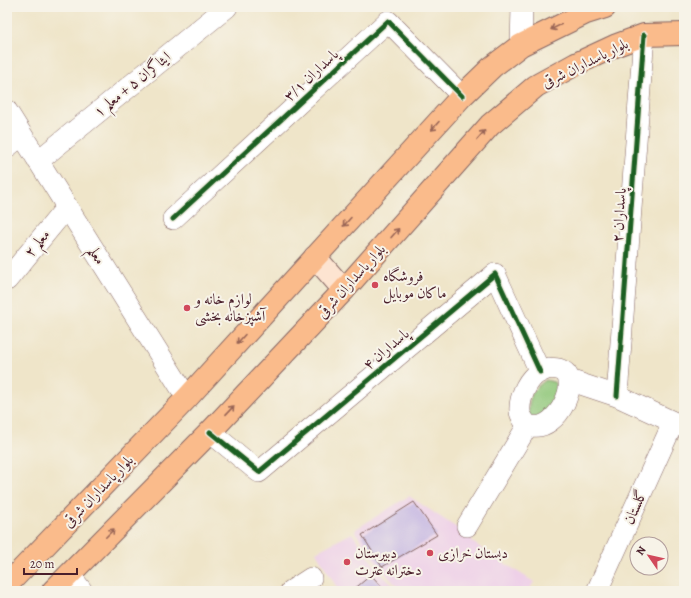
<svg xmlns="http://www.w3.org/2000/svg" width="691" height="598" font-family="Alegreya,Amiri,serif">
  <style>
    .built { fill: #eed0e8 }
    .green { fill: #90c77a; stroke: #6d7352 }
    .building { fill: #c3b4e2 }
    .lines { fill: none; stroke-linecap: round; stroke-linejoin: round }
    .street-casing { stroke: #846462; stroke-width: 22 }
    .secondary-casing { stroke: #846462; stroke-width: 24 }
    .primary-casing { stroke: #846462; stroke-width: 24 }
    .street { stroke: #fff; stroke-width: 21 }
    .secondary { stroke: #fde4d1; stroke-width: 22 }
    .primary { stroke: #fabb8b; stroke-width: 22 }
    .cycleway-casing { stroke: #f7f3e8; stroke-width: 8 }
    .cycleway { stroke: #1b5e20; stroke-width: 5 }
    .oneway { stroke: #996556 }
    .poi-dot { fill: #d1495b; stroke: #f7f3e8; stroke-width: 1.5 }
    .labels { text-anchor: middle; stroke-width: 4; stroke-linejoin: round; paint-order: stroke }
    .street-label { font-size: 15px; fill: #4a1f2b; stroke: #f7f3e8 }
    .poi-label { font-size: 15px; fill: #4a1f2b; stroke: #f7f3e8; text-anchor: start }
  </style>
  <rect width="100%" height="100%" fill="#f7f3e8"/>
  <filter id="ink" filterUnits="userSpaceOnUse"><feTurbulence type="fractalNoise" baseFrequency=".025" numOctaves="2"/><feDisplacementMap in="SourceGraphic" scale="8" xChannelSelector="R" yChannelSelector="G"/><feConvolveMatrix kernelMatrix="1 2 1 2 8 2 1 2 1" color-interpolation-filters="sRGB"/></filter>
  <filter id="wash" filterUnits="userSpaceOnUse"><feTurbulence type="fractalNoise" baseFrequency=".012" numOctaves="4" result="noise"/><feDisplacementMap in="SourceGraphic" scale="16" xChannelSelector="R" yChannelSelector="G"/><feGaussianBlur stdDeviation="0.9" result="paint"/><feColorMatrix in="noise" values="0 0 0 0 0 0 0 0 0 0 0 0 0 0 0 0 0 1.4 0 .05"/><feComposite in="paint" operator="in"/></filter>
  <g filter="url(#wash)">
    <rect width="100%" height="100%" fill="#efe5c9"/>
    <path class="built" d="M 409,496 L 472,538 L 472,542 L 518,572 L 534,582 L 528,591 L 401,591 L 378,565 L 355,532 L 356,529 Z
      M 352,533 L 380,573 L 399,591 L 339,591 L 316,552 Z"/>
    <path class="green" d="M 546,380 L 554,382 L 559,389 L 557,403 L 544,421 L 528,416 C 530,397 529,392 546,380 Z"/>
    <g id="blocks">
      <path class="building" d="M 414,502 L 437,535 L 382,567 L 362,535 Z
        M 371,575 L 386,591 L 352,591 Z"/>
    </g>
  </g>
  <g filter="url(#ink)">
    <use href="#blocks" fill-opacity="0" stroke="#846462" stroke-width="1"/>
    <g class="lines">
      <defs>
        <path id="street" d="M 521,45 L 522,7
          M 7,111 L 187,398
          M 7,147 L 22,135
          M 38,161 L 227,7
          M 173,219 L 388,21 L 462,96
          M 7,280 L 67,207
          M 549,368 C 552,369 557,368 561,370 C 583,379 557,431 533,426 C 529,426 527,425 525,422 C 523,419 520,415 520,411 C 519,399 526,383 535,375 C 539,372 544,370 549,368 Z
          M 569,380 L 617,396 L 684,427
          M 617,396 L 644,35
          M 210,432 L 259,472 L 495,274 L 540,372
          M 467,526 L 528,425
          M 69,574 L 82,591
          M 291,591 L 311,578
          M 597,591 L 673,423"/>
        <path id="secondary" d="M 315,257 L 344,290"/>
        <path id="primary" d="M 7,585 L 187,398 L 462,96 L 492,67 L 521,45 L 586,13 L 605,7
          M 53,591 L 210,432 L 344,290 L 490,125 L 536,86 L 576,64 L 617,45 L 644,35 L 684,34"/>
      </defs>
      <use href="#street" class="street-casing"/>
      <use href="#secondary" class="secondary-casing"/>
      <use href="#primary" class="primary-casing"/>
      <use href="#street" class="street"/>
      <use href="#secondary" class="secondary"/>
      <use href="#primary" class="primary"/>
      <defs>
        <path id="cycleway" d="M 173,219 L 388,21 L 462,96
          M 617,396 L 644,35
          M 210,432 L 259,472 L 495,274 L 540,372"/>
      </defs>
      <use href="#cycleway" class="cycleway-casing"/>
      <use href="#cycleway" class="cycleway"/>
    </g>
    <defs><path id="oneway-shaft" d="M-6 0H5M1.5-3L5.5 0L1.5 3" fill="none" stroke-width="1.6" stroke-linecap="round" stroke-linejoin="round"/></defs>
    <g class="oneway">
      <use href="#oneway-shaft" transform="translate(556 27) rotate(154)"/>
      <use href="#oneway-shaft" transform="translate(435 126) rotate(132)"/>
      <use href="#oneway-shaft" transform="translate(481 135) rotate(-49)"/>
      <use href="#oneway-shaft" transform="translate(347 222) rotate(132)"/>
      <use href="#oneway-shaft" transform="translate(395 233) rotate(-49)"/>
      <use href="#oneway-shaft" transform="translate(241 339) rotate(132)"/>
      <use href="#oneway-shaft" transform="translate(230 410) rotate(-47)"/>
      <use href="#oneway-shaft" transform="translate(110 533) rotate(-45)"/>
    </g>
  </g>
  <g class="poi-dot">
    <circle cx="375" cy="285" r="4"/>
    <circle cx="187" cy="308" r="4"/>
    <circle cx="430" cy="553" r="4"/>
    <circle cx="347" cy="562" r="4"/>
  </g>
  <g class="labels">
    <g class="street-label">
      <text transform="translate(585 63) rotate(-26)" y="5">بلوار پاسداران شرقی</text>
      <text transform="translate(311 75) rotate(-43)" y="5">پاسداران ۳/۱</text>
      <text transform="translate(132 84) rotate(-39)" y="5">ایثاگران ۵ + معلم ۱</text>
      <text transform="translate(619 215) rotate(-86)" y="5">پاسداران ۲</text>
      <text transform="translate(37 243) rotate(-51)" y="5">معلم ۲</text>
      <text transform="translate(97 255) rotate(58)" y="5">معلم</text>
      <text transform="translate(351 281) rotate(-48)" y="5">بلوار پاسداران شرقی</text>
      <text transform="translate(386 349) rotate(-40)" y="5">پاسداران ۴</text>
      <text transform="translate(98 491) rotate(-46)" y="5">بلوار پاسداران شرقی</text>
      <text transform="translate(635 507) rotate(-66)" y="5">گلستان</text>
    </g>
    <g class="poi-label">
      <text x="383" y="281">فروشگاه<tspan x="383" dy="17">ماکان موبایل</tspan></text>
      <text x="195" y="304">لوازم خانه و<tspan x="195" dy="17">آشپزخانه بخشی</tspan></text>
      <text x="355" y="558">دبیرستان<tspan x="355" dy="17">دخترانه عترت</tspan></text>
      <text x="438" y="558">دبستان خرازی</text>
    </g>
  </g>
  <rect width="691" height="598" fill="none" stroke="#f7f3e8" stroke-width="24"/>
  <g transform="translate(649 556) rotate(304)"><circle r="19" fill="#f7f3e8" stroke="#b29e9c"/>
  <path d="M0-3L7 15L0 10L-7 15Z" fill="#d1495b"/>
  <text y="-6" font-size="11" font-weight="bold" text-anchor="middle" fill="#4a1f2b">N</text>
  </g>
  <path d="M24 568v6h53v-6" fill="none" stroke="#4a1f2b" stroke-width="2"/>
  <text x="30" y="568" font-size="12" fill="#4a1f2b" stroke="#f7f3e8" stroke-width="3" paint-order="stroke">20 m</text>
</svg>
